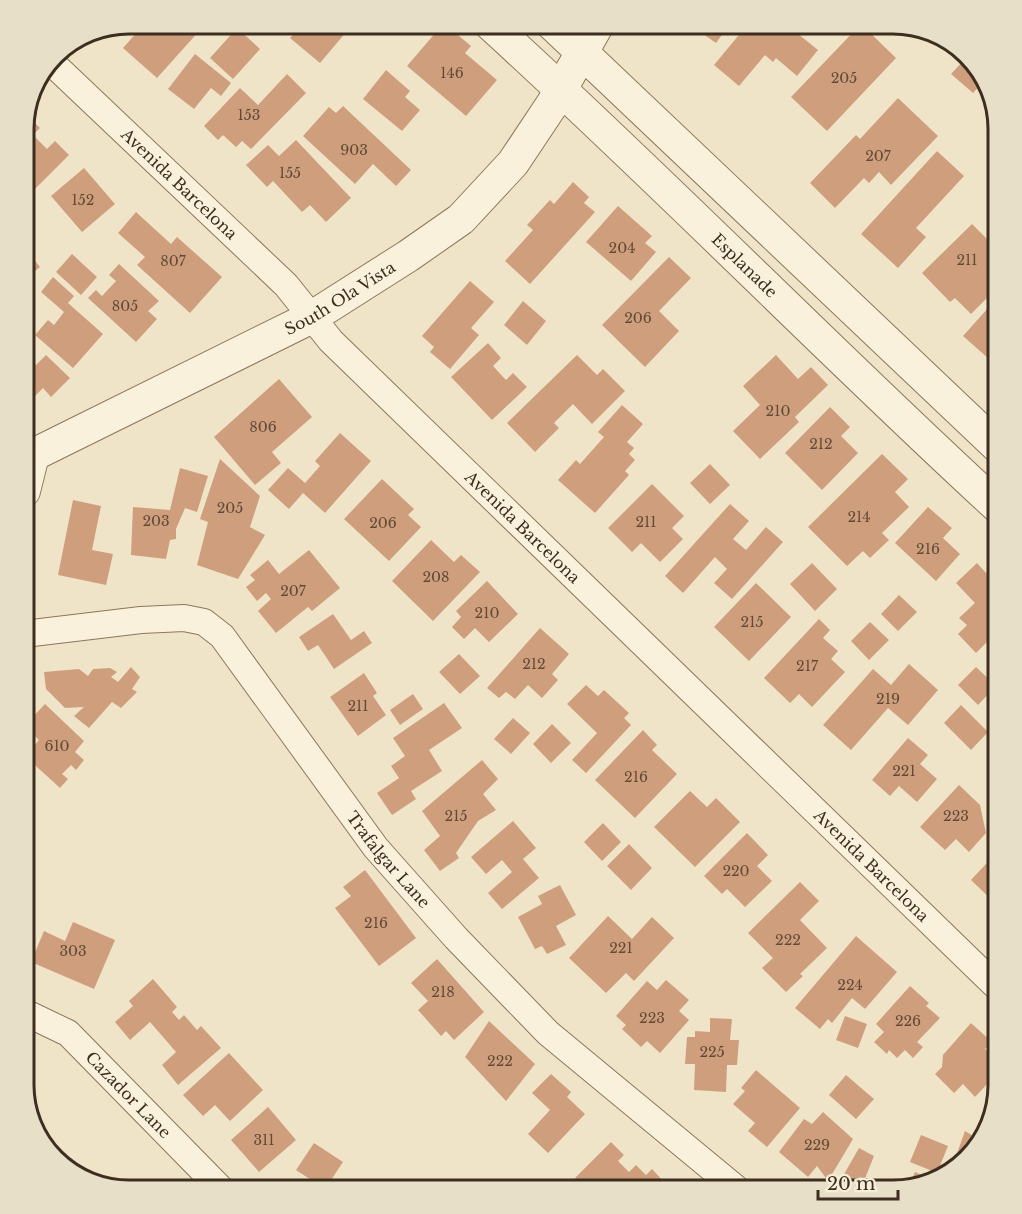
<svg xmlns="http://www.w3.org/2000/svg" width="1022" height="1214" font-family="'Libre Baskerville',serif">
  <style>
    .building { fill: #cf9f7d }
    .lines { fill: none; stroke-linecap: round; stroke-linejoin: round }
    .minor-casing { stroke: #8d765c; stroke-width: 28 }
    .tertiary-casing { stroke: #8d765c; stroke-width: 34 }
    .minor { stroke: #faf1dc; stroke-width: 26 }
    .tertiary { stroke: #faf1dc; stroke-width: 32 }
    .labels { text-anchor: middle; stroke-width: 6; stroke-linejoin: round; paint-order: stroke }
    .number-label { font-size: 14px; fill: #624a37 }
    .street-label { font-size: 16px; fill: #3d2e20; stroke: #f7eed8 }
    .rim { fill: none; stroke: #3d2e20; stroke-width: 3 }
  </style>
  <rect width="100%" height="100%" fill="#f0e4c8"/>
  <path class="building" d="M 144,24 L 198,24 L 201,29 L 157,78 L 123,48 Z
    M 302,24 L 353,24 L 320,63 L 290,38 Z
    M 443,24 L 445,24 L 471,46 L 465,53 L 497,80 L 466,116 L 407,66 Z
    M 699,24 L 730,24 L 716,43 L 696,29 Z
    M 748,24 L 804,24 L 797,33 L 818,50 L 797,76 L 776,58 L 773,62 L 765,55 L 739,86 L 714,65 Z
    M 861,24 L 896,58 L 827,131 L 791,97 Z
    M 237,28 L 260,49 L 233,79 L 210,58 Z
    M 195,54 L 231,83 L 221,96 L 211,88 L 194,109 L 168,89 Z
    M 966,58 L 976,66 L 982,83 L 973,93 L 951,74 Z
    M 386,70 L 410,91 L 405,97 L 420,110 L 402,131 L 363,99 Z
    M 287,74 L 306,93 L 251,149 L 242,141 L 236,147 L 223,135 L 218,140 L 204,126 L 240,88 L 258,105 Z
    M 898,98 L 938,136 L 891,185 L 879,172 L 869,183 L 864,178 L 835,208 L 810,183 L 856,135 L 860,139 Z
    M 343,106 L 411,170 L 396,186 L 373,164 L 355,184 L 303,136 L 329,107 L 336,113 Z
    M 29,117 L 40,128 L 33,135 L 47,149 L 55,141 L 69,155 L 24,200 L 24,123 Z
    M 296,140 L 351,198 L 326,222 L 310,205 L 302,212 L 273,181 L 267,187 L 246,165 L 268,145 L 279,156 Z
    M 937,151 L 964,176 L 916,228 L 926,237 L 898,268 L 861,234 Z
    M 84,168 L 115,204 L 82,232 L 51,196 Z
    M 573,182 L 589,197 L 584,203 L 595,212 L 530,284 L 505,261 L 533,230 L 527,225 L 550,200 L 554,204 Z
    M 618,206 L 652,236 L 645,243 L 656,252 L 631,281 L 586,242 Z
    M 136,212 L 171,244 L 177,237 L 222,277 L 190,313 L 137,265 L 145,257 L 118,233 Z
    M 972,224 L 994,246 L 998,243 L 998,287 L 971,314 L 955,298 L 950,302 L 922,273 Z
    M 24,247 L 40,267 L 24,280 Z
    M 72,254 L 97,277 L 81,295 L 56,272 Z
    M 669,257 L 691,278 L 659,311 L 679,331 L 645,367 L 602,325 Z
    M 119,264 L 159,301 L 148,311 L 157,319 L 136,342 L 88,298 L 96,290 L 102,296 L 116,281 L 109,275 Z
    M 53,277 L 74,296 L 68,303 L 103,334 L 73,368 L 35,335 L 48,320 L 54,325 L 64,312 L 41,292 Z
    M 470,281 L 494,302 L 471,328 L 479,335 L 450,369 L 430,352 L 434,347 L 422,336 Z
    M 998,297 L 998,367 L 963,336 Z
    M 523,301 L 546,321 L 527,345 L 504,325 Z
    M 488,343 L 501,358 L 493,366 L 506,380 L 513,373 L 527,387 L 492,420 L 451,377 Z
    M 24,353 L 36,365 L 46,355 L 70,378 L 51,397 L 43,388 L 24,407 Z
    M 577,355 L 597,375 L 603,369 L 625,391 L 592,424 L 573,404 L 554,423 L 559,428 L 535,452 L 507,423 Z
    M 776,355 L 798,379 L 811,367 L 828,385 L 795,417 L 799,422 L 760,459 L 733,431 L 760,405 L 743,386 Z
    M 279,379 L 312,417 L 272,452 L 281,463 L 255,485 L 214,437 Z
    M 622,405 L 643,424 L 627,442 L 634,448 L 629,454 L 635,460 L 625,471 L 629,475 L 595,513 L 558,480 L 576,460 L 580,464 L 604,437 L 598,432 Z
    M 830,407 L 850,427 L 841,436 L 858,453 L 822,490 L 785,453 Z
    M 340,433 L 371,461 L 325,513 L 303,493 L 289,509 L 268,490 L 288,468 L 305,483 L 320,466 L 315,461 Z
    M 882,454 L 908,479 L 895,492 L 909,507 L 882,533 L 889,540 L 870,558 L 863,551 L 847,566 L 808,527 Z
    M 220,459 L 260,496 L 250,527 L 265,535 L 238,579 L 197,565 L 208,522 L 200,519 Z
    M 710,464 L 730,485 L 710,504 L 690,483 Z
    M 180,468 L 208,476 L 197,512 L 185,508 L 176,529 L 176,539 L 170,540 L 166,559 L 131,555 L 133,507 L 170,510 Z
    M 382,479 L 414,509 L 408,515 L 421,527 L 389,561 L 344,519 Z
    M 652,484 L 684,516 L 672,528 L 683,539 L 660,562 L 641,543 L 632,552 L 608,528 Z
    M 73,500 L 101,506 L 92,550 L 113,554 L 106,585 L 58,575 Z
    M 730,504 L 749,521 L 733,539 L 746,550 L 766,527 L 783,542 L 732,599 L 714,583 L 727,569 L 715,557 L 683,593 L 665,576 Z
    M 928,507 L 952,528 L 943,538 L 960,554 L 936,581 L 895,543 Z
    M 431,540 L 454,562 L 461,555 L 480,572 L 433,621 L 392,581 Z
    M 309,550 L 340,588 L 312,611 L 308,607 L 276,633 L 258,611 L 271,599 L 266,593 L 257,601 L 246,587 L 255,580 L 250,575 L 268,560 L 279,574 Z
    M 812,563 L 837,589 L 815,611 L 790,584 Z
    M 977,563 L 987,574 L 996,565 L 998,567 L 998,631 L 976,653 L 958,634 L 967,625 L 959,618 L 975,603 L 956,583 Z
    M 487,581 L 518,614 L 489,642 L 475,628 L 464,639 L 452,627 L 461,617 L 456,611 Z
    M 756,583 L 791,617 L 749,661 L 714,627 Z
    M 899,595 L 917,612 L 898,631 L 881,614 Z
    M 333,614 L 351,640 L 364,631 L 372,643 L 334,669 L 318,645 L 308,651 L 299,637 Z
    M 819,619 L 830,630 L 823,638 L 838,651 L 831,659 L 845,672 L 812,707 L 799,694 L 790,703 L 764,678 Z
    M 870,622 L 889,640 L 869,660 L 851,641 Z
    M 540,628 L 569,654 L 552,674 L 558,680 L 542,698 L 528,685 L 515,699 L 506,692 L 499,698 L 487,688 Z
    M 459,654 L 480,676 L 460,694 L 439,672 Z
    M 909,664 L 938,690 L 908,725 L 888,708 L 851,750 L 823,725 L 873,669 L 891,685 Z
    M 131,667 L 140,677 L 132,689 L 137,692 L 121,708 L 112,702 L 89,728 L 74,716 L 84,707 L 65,708 L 46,689 L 44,672 L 79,669 L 88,676 L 93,669 L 110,668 L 117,672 L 111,677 L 118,682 Z
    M 976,667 L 996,686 L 978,705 L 958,685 Z
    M 364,673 L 377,693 L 373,696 L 386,715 L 358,736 L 330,697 Z
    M 586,685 L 598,696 L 604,690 L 629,713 L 624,718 L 631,725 L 586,773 L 572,760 L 597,733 L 567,704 Z
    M 413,694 L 423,709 L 400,725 L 390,710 Z
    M 444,703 L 462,728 L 429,750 L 442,771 L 411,791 L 416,799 L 392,815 L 377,793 L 399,778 L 391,766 L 405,756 L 393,738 Z
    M 45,704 L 84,741 L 75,752 L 84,760 L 76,770 L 71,765 L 62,774 L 68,779 L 60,788 L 25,756 L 39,740 L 24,726 Z
    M 961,705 L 988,732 L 971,750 L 944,723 Z
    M 513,718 L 530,733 L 511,754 L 494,739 Z
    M 552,724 L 571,743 L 551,763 L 533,744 Z
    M 643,730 L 657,745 L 652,750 L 677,774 L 635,818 L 595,780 Z
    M 908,738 L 928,755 L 920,764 L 937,779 L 917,802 L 899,786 L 890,796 L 872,780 Z
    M 482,760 L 498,779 L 483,794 L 496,810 L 478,821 L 456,853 L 459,858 L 440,871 L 424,850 L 440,836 L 422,811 Z
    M 959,785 L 980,805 L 986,833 L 969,852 L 956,839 L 945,850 L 920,827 Z
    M 690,791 L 707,807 L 716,798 L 740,822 L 695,867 L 654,827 Z
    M 513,821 L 536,848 L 523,859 L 539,878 L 502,909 L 488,893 L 512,872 L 502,860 L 486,874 L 471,857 Z
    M 603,823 L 621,842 L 602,861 L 584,842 Z
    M 747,833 L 768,855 L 757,866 L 772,881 L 745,907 L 727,889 L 722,894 L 704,876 Z
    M 629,844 L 652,868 L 631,890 L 607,866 Z
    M 998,851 L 998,902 L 996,904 L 971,880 Z
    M 365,870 L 416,938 L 379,966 L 335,908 L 351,896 L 343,887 Z
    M 800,882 L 819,901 L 800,920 L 827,948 L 800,974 L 803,976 L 786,992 L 762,968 L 773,958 L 748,933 Z
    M 560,885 L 576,915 L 556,926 L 566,945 L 547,954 L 542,946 L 535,949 L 518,917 L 542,904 L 538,896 Z
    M 608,916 L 632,939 L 652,917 L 674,938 L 634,981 L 626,973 L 606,993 L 569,958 Z
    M 73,922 L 115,940 L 94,989 L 31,962 L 44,931 L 65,941 Z
    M 856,936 L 897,972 L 865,1009 L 852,998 L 832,1023 L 828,1019 L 820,1029 L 795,1008 Z
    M 437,959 L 484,1012 L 454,1040 L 446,1031 L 441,1036 L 418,1010 L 428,1001 L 411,983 Z
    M 153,979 L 177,1007 L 172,1012 L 179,1020 L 184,1015 L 197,1030 L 201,1026 L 221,1048 L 178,1085 L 162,1065 L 176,1052 L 150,1022 L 130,1040 L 115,1022 L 133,1006 L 129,1001 Z
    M 666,980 L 689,1000 L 679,1011 L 689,1020 L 660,1053 L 647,1041 L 641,1047 L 622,1029 L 626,1025 L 616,1016 L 647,981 L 657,990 Z
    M 910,986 L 929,1003 L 926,1006 L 940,1018 L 917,1042 L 923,1047 L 913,1058 L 905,1050 L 897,1058 L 889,1050 L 887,1054 L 874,1042 L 884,1032 L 876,1024 Z
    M 845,1016 L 867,1024 L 858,1048 L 836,1040 Z
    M 710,1018 L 732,1019 L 730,1040 L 739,1040 L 737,1065 L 727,1065 L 726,1092 L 694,1090 L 695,1064 L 685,1064 L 687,1037 L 695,1037 L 695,1031 L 710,1032 Z
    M 489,1021 L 535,1064 L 506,1101 L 465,1057 Z
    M 971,1023 L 992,1042 L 985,1049 L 998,1059 L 997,1087 L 990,1081 L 975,1097 L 963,1084 L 954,1093 L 935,1074 L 942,1067 L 943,1055 Z
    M 229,1053 L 263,1090 L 230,1121 L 215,1105 L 203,1116 L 183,1095 Z
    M 756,1070 L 800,1108 L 767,1147 L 748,1131 L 755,1123 L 733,1104 L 745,1091 L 741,1088 Z
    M 551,1074 L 571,1092 L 567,1097 L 585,1114 L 548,1153 L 528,1134 L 550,1110 L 532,1093 Z
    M 846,1075 L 874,1099 L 856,1119 L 829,1095 Z
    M 268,1107 L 296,1140 L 259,1172 L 231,1140 Z
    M 823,1112 L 853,1139 L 828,1181 L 817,1166 L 808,1177 L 779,1152 L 804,1119 L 812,1124 Z
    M 965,1131 L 980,1140 L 956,1168 L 951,1170 Z
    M 921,1135 L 948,1146 L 937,1173 L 910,1162 Z
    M 53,1142 L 90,1181 L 83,1179 L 46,1149 Z
    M 611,1142 L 624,1155 L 618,1161 L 629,1172 L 636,1165 L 646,1175 L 652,1169 L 665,1183 L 661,1190 L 587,1190 L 575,1178 Z
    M 314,1143 L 343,1162 L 325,1189 L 296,1170 Z
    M 859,1148 L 874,1156 L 864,1181 L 883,1185 L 882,1190 L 841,1190 L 843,1176 Z
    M 915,1172 L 929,1178 L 910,1184 Z"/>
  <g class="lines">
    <defs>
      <g id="minor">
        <path id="s1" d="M 51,62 L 286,285 L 331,341 L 998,988"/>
        <path id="s2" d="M 24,634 L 141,620 L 184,618 L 204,622 L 222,636 L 376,848 L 456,938 L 548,1033 L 738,1190"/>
        <path id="s3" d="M 24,1012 L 68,1033 L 222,1190"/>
      </g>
      <g id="tertiary">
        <path id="s4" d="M 490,24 C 663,181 826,349 998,507"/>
        <path d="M 552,24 L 998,447"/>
        <path id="s5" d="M 24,491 L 33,455 L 312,317 L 408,256 L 461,219 L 513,163 L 553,103 L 598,24"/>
      </g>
    </defs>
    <use href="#minor" class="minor-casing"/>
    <use href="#tertiary" class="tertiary-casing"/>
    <use href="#minor" class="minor"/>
    <use href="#tertiary" class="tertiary"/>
  </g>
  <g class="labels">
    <g class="number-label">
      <text x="452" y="78">146</text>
      <text x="844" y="83">205</text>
      <text x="249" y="120">153</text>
      <text x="354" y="155">903</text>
      <text x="878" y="161">207</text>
      <text x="290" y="178">155</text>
      <text x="83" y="205">152</text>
      <text x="622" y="253">204</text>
      <text x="967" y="265">211</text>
      <text x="173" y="266">807</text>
      <text x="125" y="311">805</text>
      <text x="638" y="323">206</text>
      <text x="778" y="416">210</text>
      <text x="263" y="432">806</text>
      <text x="821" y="449">212</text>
      <text x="230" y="513">205</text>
      <text x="859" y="522">214</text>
      <text x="156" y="526">203</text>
      <text x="646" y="527">211</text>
      <text x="383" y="528">206</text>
      <text x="928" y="554">216</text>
      <text x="436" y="582">208</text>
      <text x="293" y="596">207</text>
      <text x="487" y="618">210</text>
      <text x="752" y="627">215</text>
      <text x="534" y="669">212</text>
      <text x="807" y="671">217</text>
      <text x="888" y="704">219</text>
      <text x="358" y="711">211</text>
      <text x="57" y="751">610</text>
      <text x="904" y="776">221</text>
      <text x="636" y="782">216</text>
      <text x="456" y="821">215</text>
      <text x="956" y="821">223</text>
      <text x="736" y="876">220</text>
      <text x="376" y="928">216</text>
      <text x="788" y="945">222</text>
      <text x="621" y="953">221</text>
      <text x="73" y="956">303</text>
      <text x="850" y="990">224</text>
      <text x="443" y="997">218</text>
      <text x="652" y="1023">223</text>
      <text x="908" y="1026">226</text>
      <text x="712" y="1057">225</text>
      <text x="500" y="1066">222</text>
      <text x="264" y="1145">311</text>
      <text x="817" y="1150">229</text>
    </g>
    <g class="street-label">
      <text dy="6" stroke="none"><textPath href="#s1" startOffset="177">Avenida Barcelona</textPath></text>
      <text dy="6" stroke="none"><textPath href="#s4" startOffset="351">Esplanade</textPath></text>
      <text dy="6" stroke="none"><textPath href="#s5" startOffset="382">South Ola Vista</textPath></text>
      <text dy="6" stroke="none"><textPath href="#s1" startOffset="663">Avenida Barcelona</textPath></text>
      <text dy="6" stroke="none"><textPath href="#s2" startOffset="483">Trafalgar Lane</textPath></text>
      <text dy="6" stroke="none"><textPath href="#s1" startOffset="1149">Avenida Barcelona</textPath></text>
      <text dy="6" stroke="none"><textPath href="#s3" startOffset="135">Cazador Lane</textPath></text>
    </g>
  </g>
  <path d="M0 0H1022V1214H0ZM129 34H893A95 95 0 0 1 988 129V1085A95 95 0 0 1 893 1180H129A95 95 0 0 1 34 1085V129A95 95 0 0 1 129 34Z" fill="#e8dfc9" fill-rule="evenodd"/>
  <path class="rim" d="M129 34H893A95 95 0 0 1 988 129V1085A95 95 0 0 1 893 1180H129A95 95 0 0 1 34 1085V129A95 95 0 0 1 129 34Z"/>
  <path d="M818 1190v9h80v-9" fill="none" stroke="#3d2e20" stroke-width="3"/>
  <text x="827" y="1190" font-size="18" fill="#3d2e20" stroke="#f7eed8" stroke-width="4.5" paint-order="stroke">20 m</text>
</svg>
